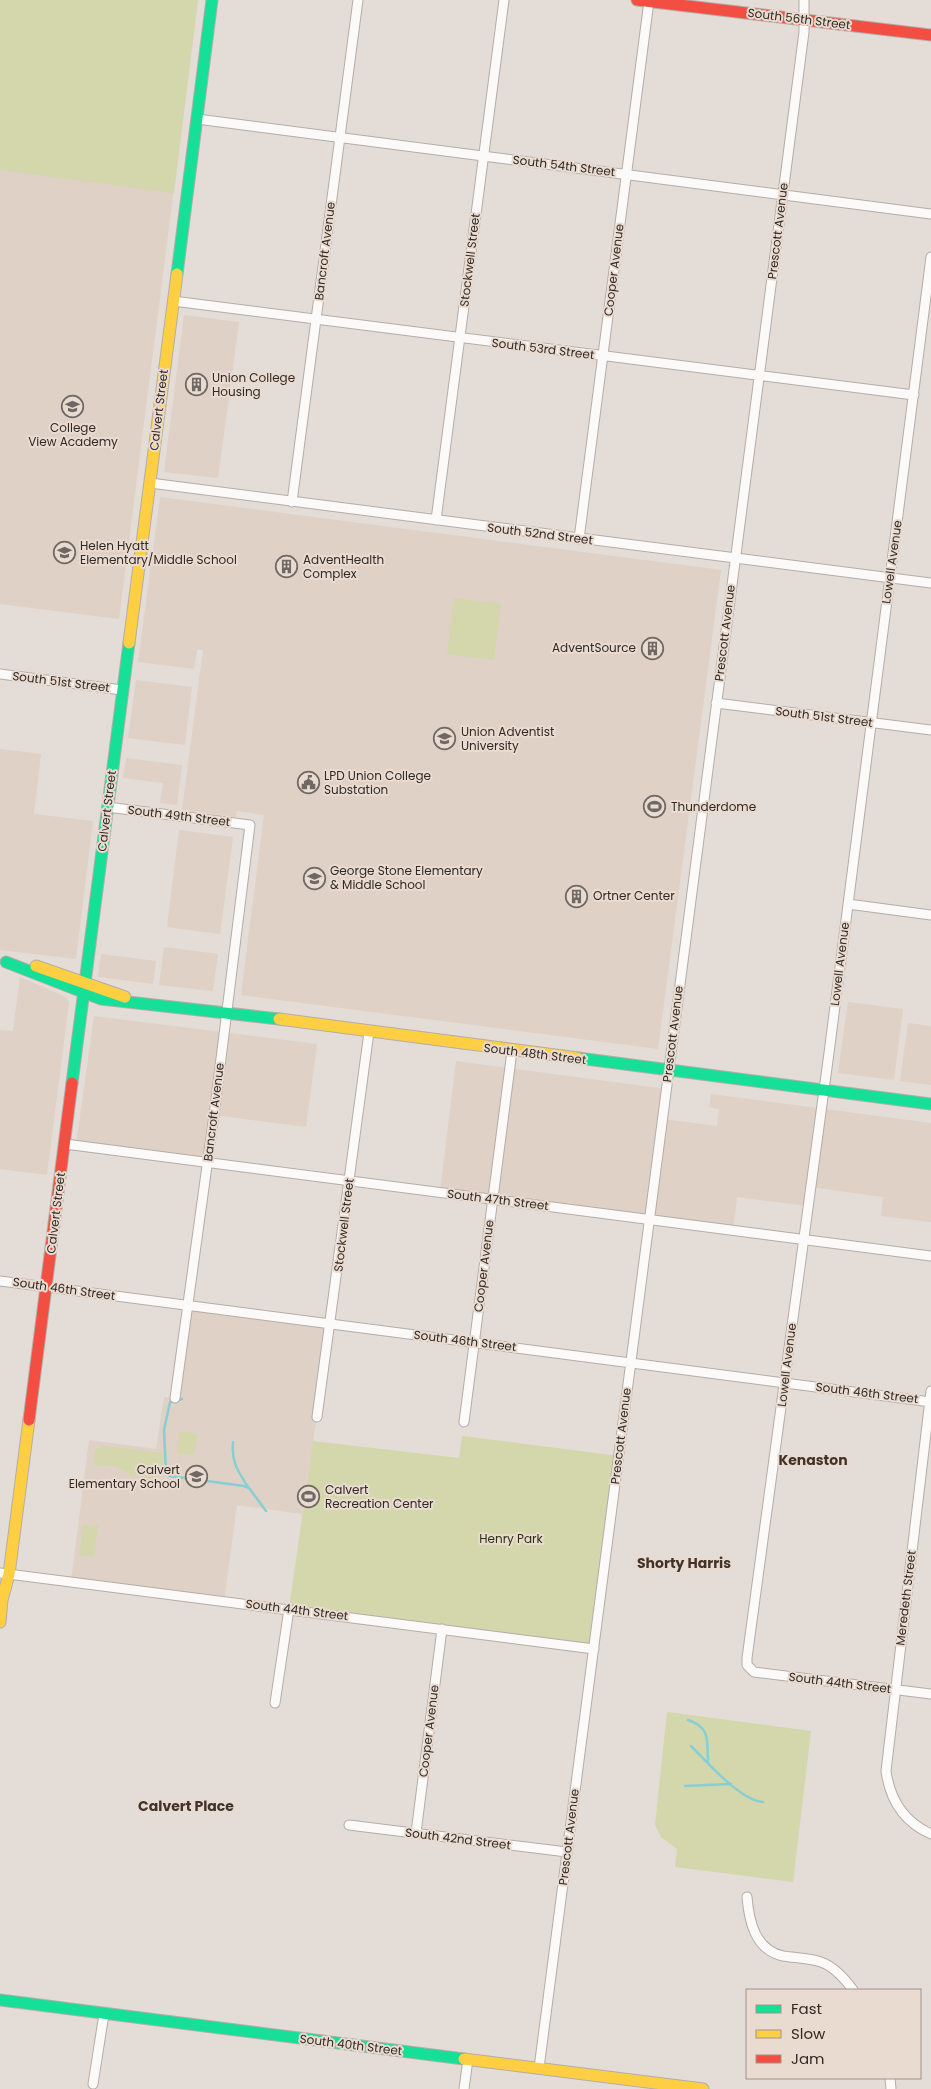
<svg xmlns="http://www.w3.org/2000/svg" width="931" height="2089" font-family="Poppins,sans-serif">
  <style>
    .built { fill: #dfd1c5 }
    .green { fill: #d4d6ab }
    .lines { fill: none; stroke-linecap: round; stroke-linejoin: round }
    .stream { stroke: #86cfd2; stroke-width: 2.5 }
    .street-casing { stroke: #b3ada8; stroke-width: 11 }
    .fast-casing { stroke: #b3ada8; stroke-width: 13 }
    .slow-casing { stroke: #b3ada8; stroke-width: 13 }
    .jam-casing { stroke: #b3ada8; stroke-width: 13 }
    .street { stroke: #fbfaf9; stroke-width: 9 }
    .fast { stroke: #16e098; stroke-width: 11 }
    .slow { stroke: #ffcf43; stroke-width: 11 }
    .jam { stroke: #f24e42; stroke-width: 11 }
    .labels { text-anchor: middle; stroke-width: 4; stroke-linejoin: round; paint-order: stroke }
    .street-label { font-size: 12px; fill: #302a26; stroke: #eadbd0 }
    .poi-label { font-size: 12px; fill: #302a26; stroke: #eadbd0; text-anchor: start }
    .park-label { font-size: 12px; fill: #2d3110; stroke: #eadbd0 }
    .neighbourhood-label { font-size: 14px; font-weight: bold; fill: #3f332a; stroke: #eadbd0 }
  </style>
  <rect width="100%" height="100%" fill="#e4dcd6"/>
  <path class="built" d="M 0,0 L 198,0 L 119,619 L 0,604 Z
    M 184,315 L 239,322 L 218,478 L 164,472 Z
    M 160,497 L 721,570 L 658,1049 L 241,995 L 264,815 L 237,811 L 236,817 L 182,810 L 203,650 L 197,650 L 194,669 L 138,662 Z
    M 136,680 L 192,687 L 185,745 L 128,738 Z
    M 0,749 L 41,754 L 34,814 L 93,821 L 76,959 L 0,950 Z
    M 126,758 L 182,765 L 177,805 L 160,803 L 163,783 L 123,778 Z
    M 179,830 L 233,837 L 220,934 L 167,927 Z
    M 164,947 L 218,954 L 213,991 L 159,985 Z
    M 101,954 L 156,961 L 153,984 L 98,977 Z
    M 20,977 L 66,997 L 69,1003 L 47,1175 L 0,1169 L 0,1030 L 13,1031 Z
    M 848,1002 L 903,1009 L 894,1080 L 838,1073 Z
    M 94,1016 L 317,1044 L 306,1127 L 214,1115 L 208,1162 L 76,1145 Z
    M 908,1023 L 931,1026 L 931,1085 L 900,1081 Z
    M 456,1061 L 666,1089 L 663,1119 L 717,1126 L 719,1109 L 709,1107 L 711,1094 L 931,1123 L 931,1222 L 881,1216 L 883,1197 L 811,1187 L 808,1206 L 737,1197 L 733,1230 L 440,1192 Z
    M 189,1306 L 331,1324 L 302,1514 L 237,1505 L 224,1601 L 71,1582 L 89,1440 L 156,1449 L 164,1397 L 175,1398 Z"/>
  <path class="green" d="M 0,0 L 198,0 L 174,193 L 0,170 Z
    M 454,598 L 501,604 L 494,660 L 447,654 Z
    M 180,1431 L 197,1434 L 194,1455 L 177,1453 Z
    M 462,1436 L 619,1456 L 594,1649 L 289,1609 L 313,1441 L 459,1458 Z
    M 104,1446 L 161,1453 C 167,1460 161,1474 155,1479 L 130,1475 L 122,1469 L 114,1466 L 96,1465 L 93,1460 L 96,1449 Z
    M 83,1525 L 98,1526 L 94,1557 L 79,1555 Z
    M 667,1712 L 811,1731 L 793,1882 L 675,1867 L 677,1849 L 661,1837 L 655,1825 Z"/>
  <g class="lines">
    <path class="stream" d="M 182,1399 L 170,1402 L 164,1430 L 166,1473 L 170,1476 L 244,1486 L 249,1488 L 266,1511
      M 233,1442 C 231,1462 238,1471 248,1487
      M 688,1720 C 711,1727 707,1742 708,1763
      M 691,1746 C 708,1763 740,1800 763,1802
      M 685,1786 L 731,1784"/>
    <defs>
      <path id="street" d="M 197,119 L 931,214
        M 931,257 L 829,1053 L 747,1658 L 747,1665 L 754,1672 L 931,1694
        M 173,301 L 914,395
        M 150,483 L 931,583
        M 292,502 L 358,0
        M 436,520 L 504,0
        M 579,539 L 649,1
        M 0,674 L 122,690
        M 716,703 L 931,730
        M 107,807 L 250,825 L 214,1115 L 175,1398
        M 848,904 L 931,915
        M 65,1144 L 931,1256
        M 0,1281 L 931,1402
        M 931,1391 L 886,1771 C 890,1800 904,1822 931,1834
        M 317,1417 L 369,1032
        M 464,1422 L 512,1051
        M 0,1573 L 594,1649
        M 275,1703 L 289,1609
        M 349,1825 L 567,1852
        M 416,1833 L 442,1629
        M 747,1897 C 749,1921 755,1950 783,1956 C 796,1958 809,1958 821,1962 C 835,1967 845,1979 853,1990
        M 539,2068 L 804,32 L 804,0
        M 890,2078 L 891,2089
        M 93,2084 L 104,2014
        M 464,2089 L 468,2059"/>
      <path id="fast" d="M 177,274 L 212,0
        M 6,962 L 101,999 L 279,1019
        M 578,1058 L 931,1104
        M 72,1083 L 129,643
        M 0,2000 L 464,2059"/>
      <path id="slow" d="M 129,643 L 177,274
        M 36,966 L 125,997
        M 279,1019 L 578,1058
        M 0,1622 L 2,1600 L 9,1574 L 29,1420
        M 464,2059 L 703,2089"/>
      <path id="jam" d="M 637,0 L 931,35
        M 29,1420 L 72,1083"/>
    </defs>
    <use href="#street" class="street-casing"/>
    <use href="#fast" class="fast-casing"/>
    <use href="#slow" class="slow-casing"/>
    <use href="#jam" class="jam-casing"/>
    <use href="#street" class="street"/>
    <use href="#fast" class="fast"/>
    <use href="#slow" class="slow"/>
    <use href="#jam" class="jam"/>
  </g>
  <defs>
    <symbol id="building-ring" viewBox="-11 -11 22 22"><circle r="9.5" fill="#eadbd0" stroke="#6f6864" stroke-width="1.5"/><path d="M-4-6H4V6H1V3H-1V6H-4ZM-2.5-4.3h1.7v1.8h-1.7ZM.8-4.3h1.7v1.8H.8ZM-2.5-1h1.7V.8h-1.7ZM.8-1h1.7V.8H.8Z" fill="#6f6864"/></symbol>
    <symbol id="school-ring" viewBox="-11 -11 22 22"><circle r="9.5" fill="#eadbd0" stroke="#6f6864" stroke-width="1.5"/><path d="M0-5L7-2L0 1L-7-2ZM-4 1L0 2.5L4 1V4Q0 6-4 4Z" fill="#6f6864"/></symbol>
    <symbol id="university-ring" viewBox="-11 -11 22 22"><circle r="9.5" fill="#eadbd0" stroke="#6f6864" stroke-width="1.5"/><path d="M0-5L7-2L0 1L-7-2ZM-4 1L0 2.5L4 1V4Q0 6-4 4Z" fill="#6f6864"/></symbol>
    <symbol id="civic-ring" viewBox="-11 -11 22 22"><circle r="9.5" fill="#eadbd0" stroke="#6f6864" stroke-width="1.5"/><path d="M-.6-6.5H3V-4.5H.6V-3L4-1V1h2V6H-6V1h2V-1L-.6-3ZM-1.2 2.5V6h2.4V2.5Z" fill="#6f6864"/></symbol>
    <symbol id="stadium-ring" viewBox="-11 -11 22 22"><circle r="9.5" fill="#eadbd0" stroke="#6f6864" stroke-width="1.5"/><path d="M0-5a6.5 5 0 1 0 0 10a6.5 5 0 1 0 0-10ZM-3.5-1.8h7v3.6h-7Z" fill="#6f6864"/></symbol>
  </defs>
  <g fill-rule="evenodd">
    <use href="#building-ring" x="184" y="372" width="25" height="25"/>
    <use href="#school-ring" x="60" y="394" width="25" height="25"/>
    <use href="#school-ring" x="52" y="540" width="25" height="25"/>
    <use href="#building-ring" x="274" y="554" width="25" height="25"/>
    <use href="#building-ring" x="640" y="636" width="25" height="25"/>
    <use href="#university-ring" x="432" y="726" width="25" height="25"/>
    <use href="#civic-ring" x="296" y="770" width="25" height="25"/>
    <use href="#stadium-ring" x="642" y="794" width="25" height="25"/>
    <use href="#school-ring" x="302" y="866" width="25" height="25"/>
    <use href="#building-ring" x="564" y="884" width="25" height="25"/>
    <use href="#school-ring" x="184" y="1464" width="25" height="25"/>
    <use href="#stadium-ring" x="296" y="1484" width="25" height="25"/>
  </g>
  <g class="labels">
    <g class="street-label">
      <text transform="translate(799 19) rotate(7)" y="4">South 56th Street</text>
      <text transform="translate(564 166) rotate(7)" y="4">South 54th Street</text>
      <text transform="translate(778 231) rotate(-83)" y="4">Prescott Avenue</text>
      <text transform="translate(325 251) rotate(-83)" y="4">Bancroft Avenue</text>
      <text transform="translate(470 260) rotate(-83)" y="4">Stockwell Street</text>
      <text transform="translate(614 270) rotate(-83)" y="4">Cooper Avenue</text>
      <text transform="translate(543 349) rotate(7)" y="4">South 53rd Street</text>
      <text transform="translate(159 410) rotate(-83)" y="4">Calvert Street</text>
      <text transform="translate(540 534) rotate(7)" y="4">South 52nd Street</text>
      <text transform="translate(892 562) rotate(-82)" y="4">Lowell Avenue</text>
      <text transform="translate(725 633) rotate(-83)" y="4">Prescott Avenue</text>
      <text transform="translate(61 682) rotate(7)" y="4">South 51st Street</text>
      <text transform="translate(824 717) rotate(7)" y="4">South 51st Street</text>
      <text transform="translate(107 811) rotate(-83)" y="4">Calvert Street</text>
      <text transform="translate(179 816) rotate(7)" y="4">South 49th Street</text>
      <text transform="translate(840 964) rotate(-83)" y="4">Lowell Avenue</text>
      <text transform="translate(673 1034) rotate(-83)" y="4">Prescott Avenue</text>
      <text transform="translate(535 1054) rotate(7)" y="4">South 48th Street</text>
      <text transform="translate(214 1112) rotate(-83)" y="4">Bancroft Avenue</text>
      <text transform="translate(498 1200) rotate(7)" y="4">South 47th Street</text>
      <text transform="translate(56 1213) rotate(-83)" y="4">Calvert Street</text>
      <text transform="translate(344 1225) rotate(-83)" y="4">Stockwell Street</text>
      <text transform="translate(484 1266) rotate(-83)" y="4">Cooper Avenue</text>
      <text transform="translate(64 1289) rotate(8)" y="4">South 46th Street</text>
      <text transform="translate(465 1341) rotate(7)" y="4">South 46th Street</text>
      <text transform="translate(787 1365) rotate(-83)" y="4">Lowell Avenue</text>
      <text transform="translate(867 1393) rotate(7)" y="4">South 46th Street</text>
      <text transform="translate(621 1436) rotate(-83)" y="4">Prescott Avenue</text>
      <text transform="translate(906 1598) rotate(-83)" y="4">Meredeth Street</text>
      <text transform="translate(297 1610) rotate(7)" y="4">South 44th Street</text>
      <text transform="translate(840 1683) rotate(7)" y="4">South 44th Street</text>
      <text transform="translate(429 1731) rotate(-83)" y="4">Cooper Avenue</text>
      <text transform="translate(569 1837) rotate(-83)" y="4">Prescott Avenue</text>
      <text transform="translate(458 1839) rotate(7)" y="4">South 42nd Street</text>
      <text transform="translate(351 2045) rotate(7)" y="4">South 40th Street</text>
    </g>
    <g class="poi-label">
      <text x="212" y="382">Union College<tspan x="212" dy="14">Housing</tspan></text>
      <text x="73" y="432" text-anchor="middle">College<tspan x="73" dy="14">View Academy</tspan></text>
      <text x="80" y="550">Helen Hyatt<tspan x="80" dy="14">Elementary/Middle School</tspan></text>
      <text x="303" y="564">AdventHealth<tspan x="303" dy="14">Complex</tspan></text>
      <text x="636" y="652" text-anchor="end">AdventSource</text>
      <text x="461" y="736">Union Adventist<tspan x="461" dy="14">University</tspan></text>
      <text x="324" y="780">LPD Union College<tspan x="324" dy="14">Substation</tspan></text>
      <text x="671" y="811">Thunderdome</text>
      <text x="330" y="875">George Stone Elementary<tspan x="330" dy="14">&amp; Middle School</tspan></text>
      <text x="593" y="900">Ortner Center</text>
      <text x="180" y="1474" text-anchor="end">Calvert<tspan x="180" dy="14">Elementary School</tspan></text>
      <text x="325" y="1494">Calvert<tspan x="325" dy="14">Recreation Center</tspan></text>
    </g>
    <g class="park-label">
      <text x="511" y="1543">Henry Park</text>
    </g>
    <g class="neighbourhood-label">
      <text x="813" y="1465">Kenaston</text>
      <text x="684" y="1568">Shorty Harris</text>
      <text x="186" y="1811">Calvert Place</text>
    </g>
  </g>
  <rect x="746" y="1989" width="175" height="90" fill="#eadbd0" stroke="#a0948c"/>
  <rect x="756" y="2005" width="25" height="8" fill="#16e098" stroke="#a0948c"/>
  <text x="791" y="2014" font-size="15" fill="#302a26">Fast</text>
  <rect x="756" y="2030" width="25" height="8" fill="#ffcf43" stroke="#a0948c"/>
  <text x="791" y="2039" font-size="15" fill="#302a26">Slow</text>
  <rect x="756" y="2055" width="25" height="8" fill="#f24e42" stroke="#a0948c"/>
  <text x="791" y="2064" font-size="15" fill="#302a26">Jam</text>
</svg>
